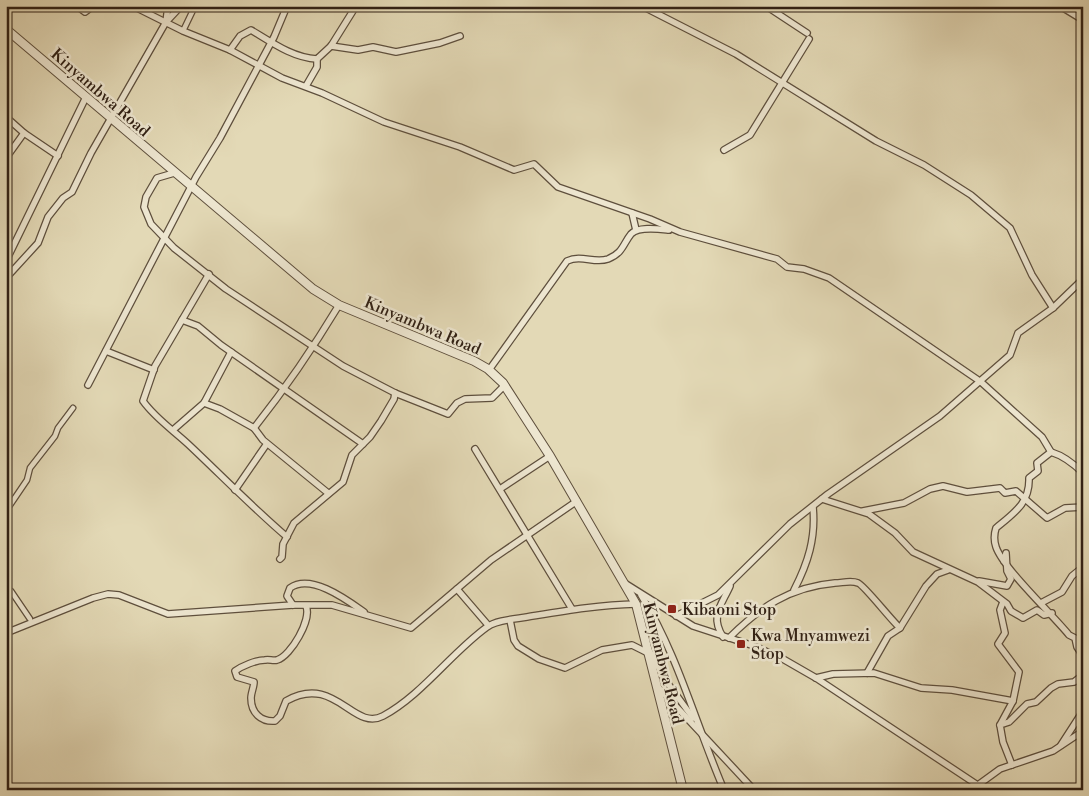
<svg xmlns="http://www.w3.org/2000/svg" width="1089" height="796" viewBox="0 0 1089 796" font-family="'Libre Bodoni',serif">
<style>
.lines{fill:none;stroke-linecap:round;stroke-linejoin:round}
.pedestrian-casing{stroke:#5e4f3d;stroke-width:7}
.minor-casing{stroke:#5e4f3d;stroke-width:8}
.tertiary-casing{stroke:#5e4f3d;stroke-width:10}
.pedestrian{stroke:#ede6d0;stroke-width:4.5}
.minor{stroke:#ede6d0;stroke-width:5.5}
.tertiary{stroke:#ede6d0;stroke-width:8}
.poi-dot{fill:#8f2418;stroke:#ede6d0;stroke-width:2}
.labels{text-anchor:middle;stroke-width:5;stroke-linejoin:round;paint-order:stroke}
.street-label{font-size:16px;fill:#312115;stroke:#ede6d0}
.poi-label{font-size:16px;fill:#312115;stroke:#ede6d0;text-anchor:start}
</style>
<rect width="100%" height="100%" fill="#e3d9b6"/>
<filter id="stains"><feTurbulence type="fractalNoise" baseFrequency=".004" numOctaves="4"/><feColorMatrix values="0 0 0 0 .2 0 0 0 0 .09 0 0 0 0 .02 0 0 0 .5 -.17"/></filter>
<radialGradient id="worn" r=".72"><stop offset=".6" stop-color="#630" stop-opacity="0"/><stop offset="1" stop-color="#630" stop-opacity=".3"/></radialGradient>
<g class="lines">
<g class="pedestrian-casing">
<g id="pedestrian">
<path d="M 183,31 L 195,6"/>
<path d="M 6,414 L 8,417"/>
<path d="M 6,511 L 27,480 L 30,468 L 55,436 L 58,428 L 73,408"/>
<path d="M 6,589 L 11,591 L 30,619"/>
</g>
</g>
<g class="minor-casing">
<g id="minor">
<path d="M 77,6 L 85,12 L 93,6"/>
<path d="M 116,6 L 118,6"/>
<path d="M 133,6 L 183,31 L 230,50 L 282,78 L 322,93 L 384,122 L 460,147 L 514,170 L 534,164 L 558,187 L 650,219 L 680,232 L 777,259 L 787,267 L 804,269 L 829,278 L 981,382 L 1042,437 L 1051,452 C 1064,456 1073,463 1083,473"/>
<path d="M 642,6 L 736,54 L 876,141 L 924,165 L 971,195 L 1010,228 L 1032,275 L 1053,308"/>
<path d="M 766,6 L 807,33"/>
<path d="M 1060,6 L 1083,20"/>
<path d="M 166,22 L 181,6"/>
<path d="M 331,46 L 358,50 L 373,47 L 396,52 L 440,43 L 460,36"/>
<path d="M 230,50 L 240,36 L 251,30 C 271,42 293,58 317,59 L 331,46 L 356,6"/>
<path d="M 306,86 L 317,67 L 317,59"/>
<path d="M 6,117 L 24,133"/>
<path d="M 724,150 L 750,135 L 809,39"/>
<path d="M 6,158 L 24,133 L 58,156"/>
<path d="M 174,173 L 157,178 L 146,197 L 144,207 L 151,224 L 174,248 L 226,289 L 343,366 L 395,393 L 448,414 L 457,403 L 465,399 L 492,398 L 505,385"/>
<path d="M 632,213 L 636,230"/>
<path d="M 6,261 L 86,97"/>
<path d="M 209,274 L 155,366 L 143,401 C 155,418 173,430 188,444 C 221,475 252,507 287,537"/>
<path d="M 6,278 L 38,243 L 48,217 L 63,198 L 72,192 L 91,153 L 166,22 L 168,6"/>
<path d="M 182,320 L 198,326 L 221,345 L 363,444"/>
<path d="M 106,351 L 154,370"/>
<path d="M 489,370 L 567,261 C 582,254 594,264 608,259 C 623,253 623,244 631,234 C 638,226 659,229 669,230"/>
<path d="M 88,385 L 196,177 L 220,138 L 274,37 L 287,6"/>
<path d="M 204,403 L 220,409 L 254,428 L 263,440 L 328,493"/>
<path d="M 254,428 C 285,389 313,348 339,305"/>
<path d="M 173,430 L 204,403 L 231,352"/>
<path d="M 475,449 L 572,609"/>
<path d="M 1051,452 L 1037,463 L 1038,471 L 1029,478 C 1030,503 1014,513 996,528 C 994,534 994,541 996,547 C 1003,568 1052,614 1069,635 L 1075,638 L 1077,647 L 1083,656"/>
<path d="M 500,489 L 550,456"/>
<path d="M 235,490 L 266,445"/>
<path d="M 822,499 L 869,514 L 895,533 L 913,552 L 978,582 L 1007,604 L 1011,611 L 1023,618 L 1037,610 L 1044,615 L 1052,613"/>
<path d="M 863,511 L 904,503 L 930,489 L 943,486 L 967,492 L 1000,488 L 1005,493 L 1016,491 L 1047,518 L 1065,508 L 1083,507"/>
<path d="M 280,559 L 282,557 L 283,544 L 294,523 L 343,482 L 352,455 L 370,437 L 381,421 L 394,399 L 395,393"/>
<path d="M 979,581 L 1007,586 L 1011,579 L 1007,571 L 1006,553 L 1004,561"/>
<path d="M 626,584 L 693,626 L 754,646 L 783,659 L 816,678 L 985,790"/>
<path d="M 457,589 L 488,625"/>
<path d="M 794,590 C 808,563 816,538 813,507"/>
<path d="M 641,595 C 678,655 696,725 724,790"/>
<path d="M 1041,603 L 1062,592 L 1072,576 L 1083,567"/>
<path d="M 293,605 L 287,596 L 290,588 C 311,573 347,600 364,612"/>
<path d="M 306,606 C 312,619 291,656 277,660 C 273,661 269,659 265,660 C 256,660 242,666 235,671 L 237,677 L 254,682 C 254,687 251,693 251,698 C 251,713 261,722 275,721 L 280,716 L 286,701 C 335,673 353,732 383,716 C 422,695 451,653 487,627 C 496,620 515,619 527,617 C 564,611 598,605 636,604"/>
<path d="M 676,616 L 718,595 L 790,524 L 828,494 L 940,416 L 1010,355 L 1018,333 L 1053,308 L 1081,281 L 1083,283"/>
<path d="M 510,620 L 514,640 L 518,646 L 539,659 L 565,668 L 602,650 L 632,645 L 648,653"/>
<path d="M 6,633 L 93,598 L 108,594 L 119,595 L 168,614 L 293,605 L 332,605 L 411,628 L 491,560 L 577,501"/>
<path d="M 723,637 C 710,616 721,606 730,586"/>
<path d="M 729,638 C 759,608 789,587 835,583 C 842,583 851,580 858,583 C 864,585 891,620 900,628"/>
<path d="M 649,651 L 669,685 L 693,718"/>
<path d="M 867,673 L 888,636 L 900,628 L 926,586 L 937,574 L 948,570"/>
<path d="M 816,678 L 833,674 L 874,673 L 921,688 L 952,690 L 1013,701"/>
<path d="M 658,687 L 754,790"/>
<path d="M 1000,725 L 1013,701 L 1019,672 L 998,644 L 1005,633 L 1000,610 L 1003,602"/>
<path d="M 1061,745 L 1083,711"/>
<path d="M 1012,765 L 1003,742 L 1000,725 L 1009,722 L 1027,704 L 1036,702 L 1051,688 L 1058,684 L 1074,682 L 1083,675"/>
<path d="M 978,785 L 1000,769 L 1053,751 L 1083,731"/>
</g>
</g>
<g class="tertiary-casing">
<path id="tertiary" d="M 6,29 L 313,289 L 339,305 L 474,361 L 488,369 L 503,383 L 550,456 L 636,604 L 683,790"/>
</g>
<use href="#pedestrian" class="pedestrian"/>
<use href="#minor" class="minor"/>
<use href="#tertiary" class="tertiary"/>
</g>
<g class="poi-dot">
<rect x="667" y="604" width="10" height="10" rx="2.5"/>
<rect x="736" y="639" width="10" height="10" rx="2.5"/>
</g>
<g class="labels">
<g class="street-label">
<text transform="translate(101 92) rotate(41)" y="6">Kinyambwa Road</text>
<text transform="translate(423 325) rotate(23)" y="6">Kinyambwa Road</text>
<text transform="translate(664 663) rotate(76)" y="6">Kinyambwa Road</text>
</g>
<g class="poi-label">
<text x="682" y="615">Kibaoni Stop</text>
<text x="751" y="641">Kwa Mnyamwezi<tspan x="751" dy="18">Stop</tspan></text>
</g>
</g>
<rect width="1089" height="796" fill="none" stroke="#e3d9b6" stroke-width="25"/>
<rect x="8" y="8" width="1074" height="781" fill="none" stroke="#312115" stroke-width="2.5"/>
<rect x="12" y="12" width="1064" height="771" fill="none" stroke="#312115"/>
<rect width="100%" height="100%" filter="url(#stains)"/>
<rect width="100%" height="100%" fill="url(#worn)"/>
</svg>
